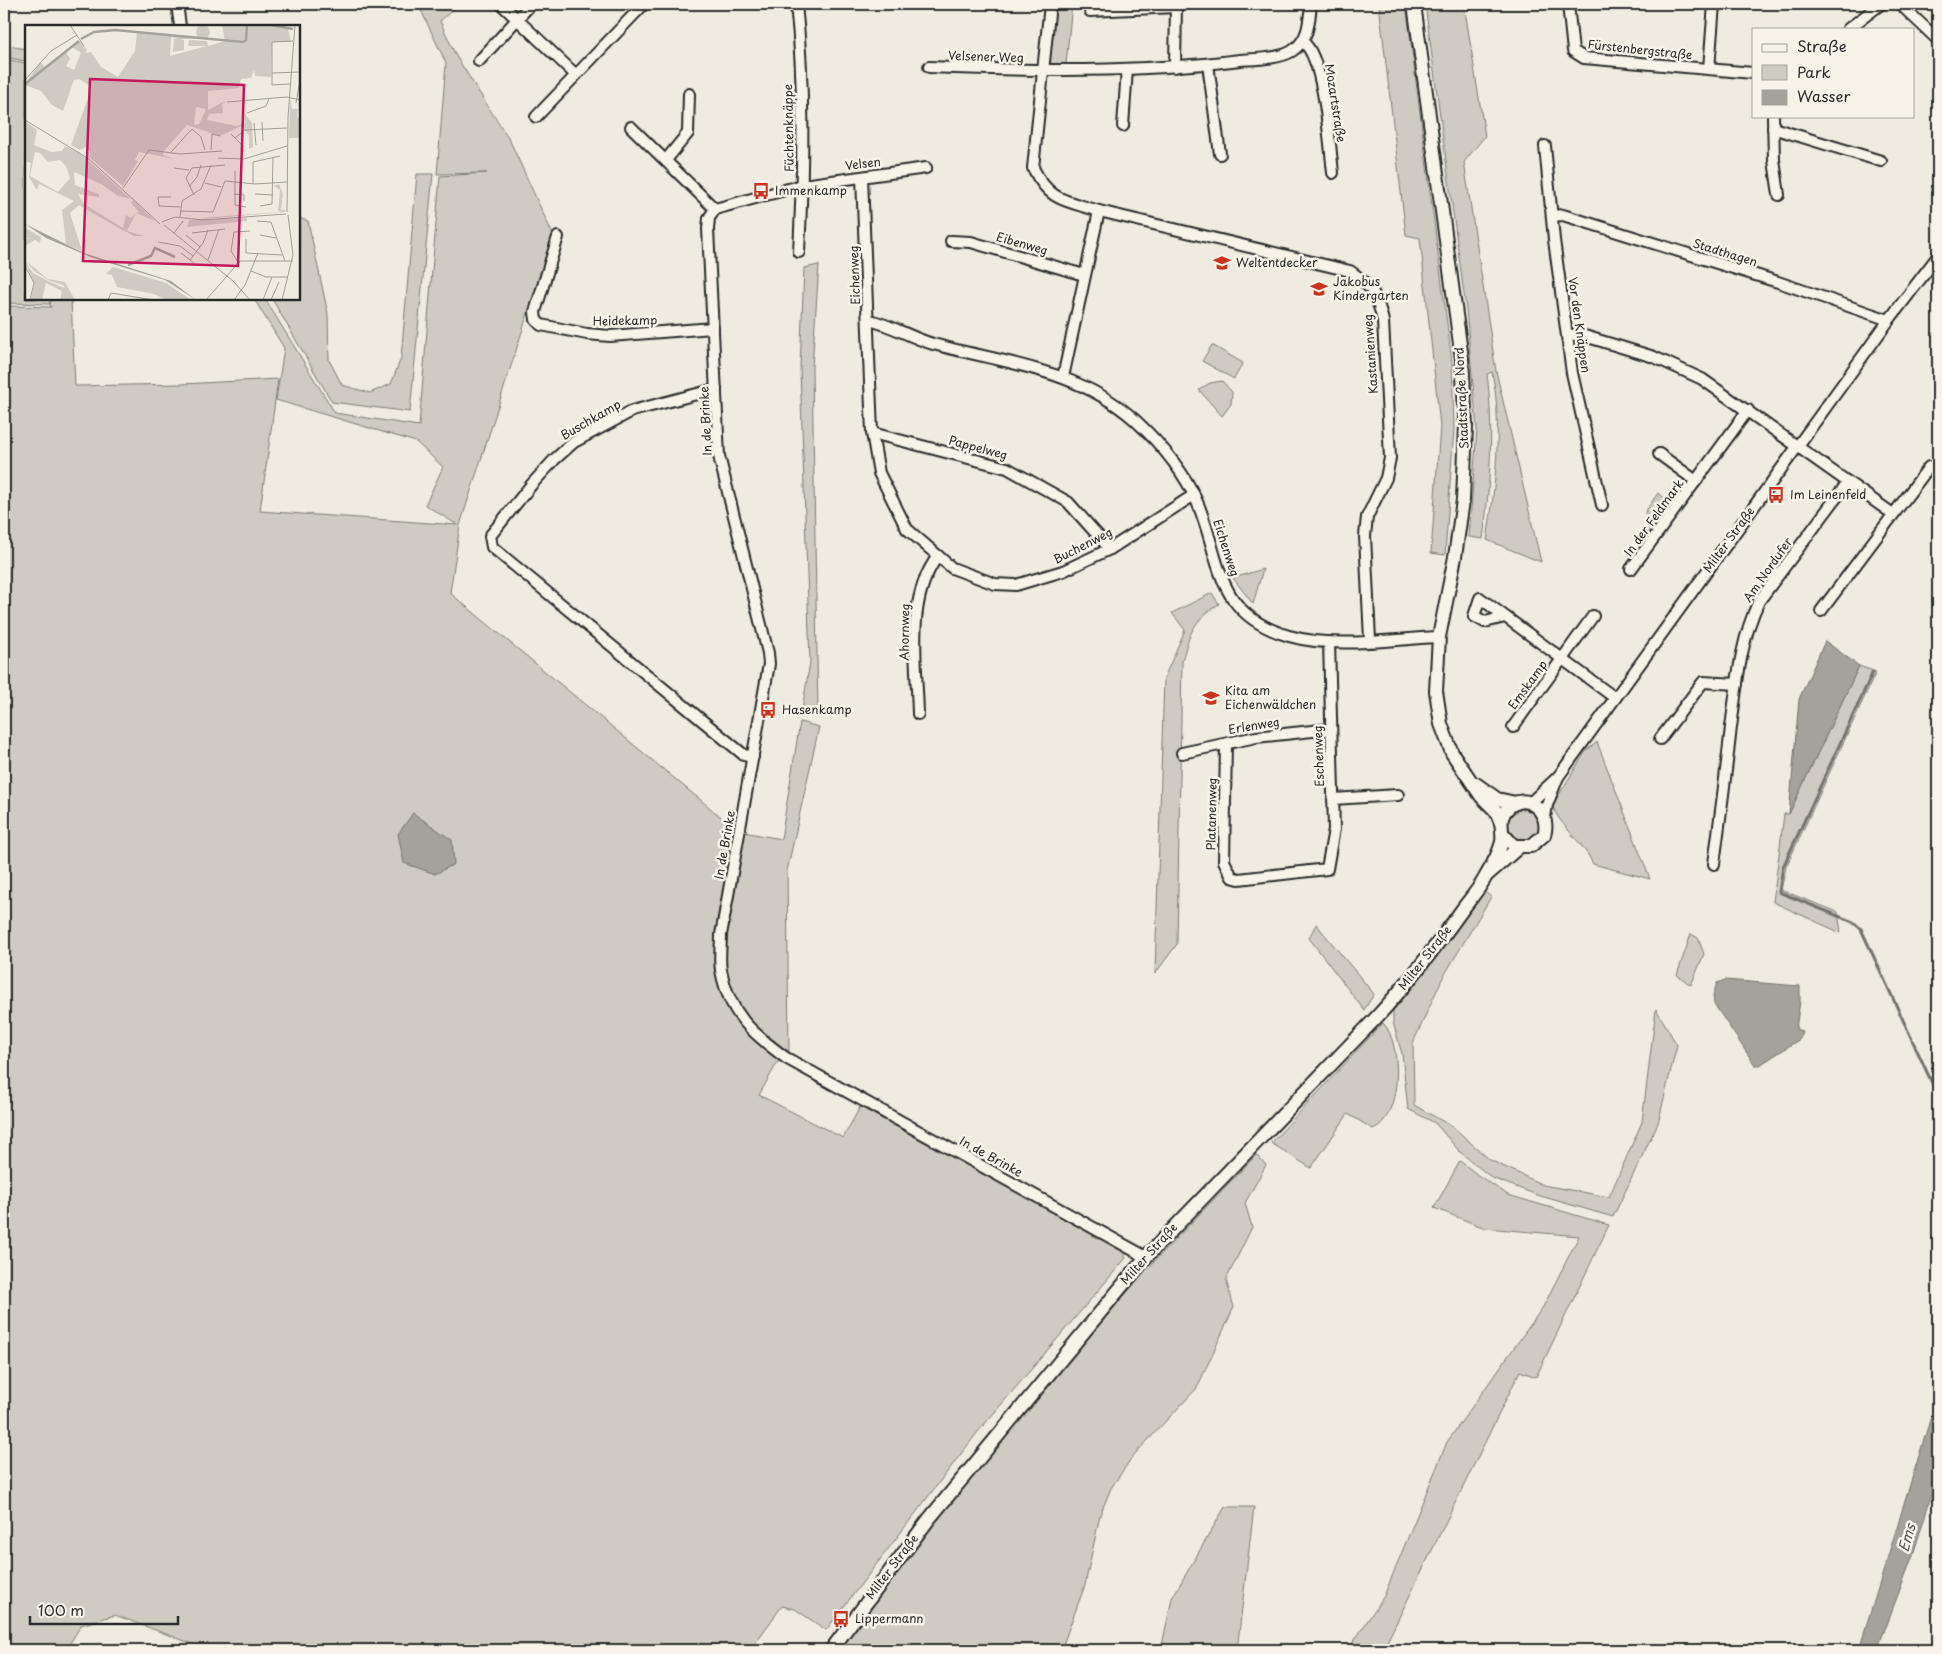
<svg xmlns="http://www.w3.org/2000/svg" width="1942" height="1654" viewBox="0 0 1942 1654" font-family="'Playpen Sans',sans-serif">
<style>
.green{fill:#cfcbc2;stroke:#7d7b76}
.water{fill:#a4a29a;stroke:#74726e}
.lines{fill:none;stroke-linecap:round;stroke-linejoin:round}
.stream{stroke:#74726e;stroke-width:3}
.minor-casing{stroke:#2b2b2b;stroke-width:14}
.major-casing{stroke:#2b2b2b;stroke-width:16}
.minor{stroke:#f7f3e8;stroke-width:10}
.major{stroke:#f7f3e8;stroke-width:12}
.labels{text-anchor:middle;stroke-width:5;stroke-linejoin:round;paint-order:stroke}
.street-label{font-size:12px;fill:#2b2b2b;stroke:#f7f3e8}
.poi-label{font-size:12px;fill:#2b2b2b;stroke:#f7f3e8;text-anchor:start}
.water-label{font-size:14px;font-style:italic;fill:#555552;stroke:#f7f3e8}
.inset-river{fill:none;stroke:#a4a29a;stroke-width:2.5}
.inset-road{fill:none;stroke:#a19e98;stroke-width:1}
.view{fill:#c2185b;fill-opacity:0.15;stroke:#c2185b;stroke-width:2.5}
.inset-edge{fill:none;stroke:#2b2b2b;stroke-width:2.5}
</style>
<rect width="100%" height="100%" fill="#efebe0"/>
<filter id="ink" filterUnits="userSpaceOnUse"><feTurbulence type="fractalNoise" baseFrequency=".02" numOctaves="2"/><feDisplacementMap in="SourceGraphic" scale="10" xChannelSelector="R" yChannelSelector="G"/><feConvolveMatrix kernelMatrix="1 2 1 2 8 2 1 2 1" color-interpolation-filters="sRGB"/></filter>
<g filter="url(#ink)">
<g class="green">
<path d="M 418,4 L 459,4 L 440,21 L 456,56 L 510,141 L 553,235 L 460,525 L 450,593 L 738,831 L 781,839 L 800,722 L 819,727 L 787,871 L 789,1052 L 780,1058 L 759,1095 L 843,1138 L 860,1107 L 1119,1248 L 1126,1258 L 977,1433 L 826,1630 L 795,1609 L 782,1606 L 750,1650 L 209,1650 L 115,1615 L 81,1625 L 66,1650 L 4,1650 L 4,306 L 51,307 L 50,304 L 4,303 L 4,59 L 26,63 L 26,299 L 50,299 L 50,304 L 51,299 L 71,299 L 75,386 L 182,384 L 278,379 L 260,511 L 458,525 L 425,505 L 443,467 L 416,442 L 276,400 L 284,348 L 254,299 L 265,299 L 335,413 L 419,426 L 440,176 L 487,173 L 437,174 L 446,63 Z"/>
<path d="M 1054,4 L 1072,4 L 1066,64 L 1053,65 L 1047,58 Z"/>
<path d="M 1379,4 L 1406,4 L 1452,362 L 1454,428 L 1445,555 L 1431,553 L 1440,426 L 1420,238 L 1406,235 Z"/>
<path d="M 1425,4 L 1464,4 L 1485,136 L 1464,162 L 1496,371 L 1541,562 L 1487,540 C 1495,488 1503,424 1492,372 L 1487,374 C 1494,429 1490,484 1483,539 L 1469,537 L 1477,429 L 1466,309 Z"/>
<path d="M 4,45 L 26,49 L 26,61 L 4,57 Z"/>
<path d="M 417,174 L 433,174 L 410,412 L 332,402 L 272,299 L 299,299 L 299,218 L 308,221 L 328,314 L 329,360 L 342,385 L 370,393 L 391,384 L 401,358 Z"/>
<path d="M 819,265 L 812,367 L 818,714 L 802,710 L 810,662 L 800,368 L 804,268 Z"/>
<path d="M 1212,345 L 1243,363 L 1234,379 L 1202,361 Z"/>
<path d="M 1222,381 L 1232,392 L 1231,404 L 1222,416 L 1199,390 L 1210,383 Z"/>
<path d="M 1658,493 L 1673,504 L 1650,535 L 1645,512 Z"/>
<path d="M 1263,569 L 1253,604 L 1233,578 Z"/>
<path d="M 1212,593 L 1219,604 C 1193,621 1190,632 1182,661 L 1177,944 L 1155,974 L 1164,678 L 1185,630 L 1172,613 Z"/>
<path d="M 1859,666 L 1876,672 L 1786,867 L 1781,890 L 1838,912 L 1841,933 L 1773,902 L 1784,814 L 1789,814 Z"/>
<path d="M 1597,742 L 1650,879 L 1593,864 C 1583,842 1562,828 1552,806 L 1586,751 Z"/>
<circle cx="1524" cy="825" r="16"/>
<path d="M 1484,891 L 1491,897 L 1442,979 L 1413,1043 L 1414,1105 L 1453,1127 L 1490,1160 L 1543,1185 L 1609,1197 L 1642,1122 L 1656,1009 L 1677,1045 L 1658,1123 L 1613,1217 L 1537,1195 L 1492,1178 L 1460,1152 L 1435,1123 L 1408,1109 L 1402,1054 L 1393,1022 L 1393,1010 L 1430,965 Z"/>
<path d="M 1316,924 L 1374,994 L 1364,1010 L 1309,938 Z"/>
<path d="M 1691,934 L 1698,938 L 1704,954 L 1691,985 L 1677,975 Z"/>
<path d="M 1383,1023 C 1403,1043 1402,1118 1373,1129 L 1348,1114 L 1311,1168 L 1271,1143 Z"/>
<path d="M 1256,1155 L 1266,1165 L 1245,1203 L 1252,1227 L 1226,1280 L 1234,1307 L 1197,1388 L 1133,1456 L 1111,1488 L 1100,1515 L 1085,1585 L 1061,1650 L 838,1650 L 954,1496 L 1081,1346 L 1149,1267 Z"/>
<path d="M 1460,1161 L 1479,1176 L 1508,1195 L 1609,1225 L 1536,1377 L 1520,1371 L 1383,1650 L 1348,1650 L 1384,1596 L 1447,1442 L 1543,1307 L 1579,1236 L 1485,1228 L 1434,1208 Z"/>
<path d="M 1225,1507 L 1254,1507 L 1237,1650 L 1161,1650 L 1172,1598 Z"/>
</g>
<g class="water">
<path d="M 1825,641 L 1859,666 L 1789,814 L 1799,699 Z"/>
<path d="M 413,813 L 452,840 L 454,864 L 435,874 L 404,863 L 398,834 Z"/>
<path d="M 1725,980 L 1800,986 L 1800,1001 L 1796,1029 L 1802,1031 L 1800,1039 L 1760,1065 L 1755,1065 L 1714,1004 L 1713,995 L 1717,983 Z"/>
<path d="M 1938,1394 L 1938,1473 L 1913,1555 L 1877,1650 L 1859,1650 Z"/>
</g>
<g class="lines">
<path class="stream" d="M 1873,672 L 1783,867 L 1779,892 L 1853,922 L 1861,929 L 1938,1096"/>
<g class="minor-casing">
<g id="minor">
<path d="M 177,4 L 180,26"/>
<path d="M 501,4 L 576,75"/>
<path d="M 796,4 C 805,86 803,170 799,252"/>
<path d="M 1050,4 L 1033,168 C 1050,202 1065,200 1099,211 L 1350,271 C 1372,286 1377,295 1383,321 L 1390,458 L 1386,478 L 1367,517 L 1365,536 L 1370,640"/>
<path d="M 1568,4 L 1573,51 L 1584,58 L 1753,73"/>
<path d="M 1900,4 L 1938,40"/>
<path d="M 1090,11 L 1176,7"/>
<path d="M 1848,29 L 1881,4"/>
<path d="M 1303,42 C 1324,57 1330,146 1333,173"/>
<path d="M 479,61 L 531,4"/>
<path d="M 1208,64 L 1220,154"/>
<path d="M 929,67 C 1033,71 1137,73 1240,60 C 1255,59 1280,59 1292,51 C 1309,40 1309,22 1311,4"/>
<path d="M 1175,67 L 1176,4"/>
<path d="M 1709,69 L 1714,4"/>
<path d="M 1773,116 L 1774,160 L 1779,195"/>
<path d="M 536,117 L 644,4"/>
<path d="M 1123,126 L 1127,69"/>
<path d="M 631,127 L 715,209"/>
<path d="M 1773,128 L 1881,161"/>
<path d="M 1545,146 L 1554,240 L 1572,373 L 1602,505"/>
<path d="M 666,160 L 688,133 L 689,94"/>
<path d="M 862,177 L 872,433 L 879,473 L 907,529 L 952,568 L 995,584 L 1016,585 L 1063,571 L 1110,549 L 1194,495"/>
<path d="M 715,209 L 709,218 L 708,229 L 719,456 L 768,653 L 769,664 L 721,935 C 721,946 719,959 721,970 C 729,1014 752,1033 786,1058 L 1146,1257"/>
<path d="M 715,209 L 803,185 L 926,168"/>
<path d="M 1552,216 L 1563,215 L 1778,282 L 1889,320"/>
<path d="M 558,237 L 535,312 L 536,320 L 541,325 L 587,334 L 610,336 L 713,328"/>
<path d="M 951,241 L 971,242 L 1084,275"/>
<path d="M 869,320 C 892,325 911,338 933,344 C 1003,363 1078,369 1135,420 C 1160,443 1185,473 1198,504 C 1222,562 1214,614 1289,636 C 1334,649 1393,639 1439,637"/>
<path d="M 1567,336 L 1578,334 L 1654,357 L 1702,379 L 1893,514"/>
<path d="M 1063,377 L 1099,211"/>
<path d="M 716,389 L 632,411 L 574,442 L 555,459 L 532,484 L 490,536 L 492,547 L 744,755 L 753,757"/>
<path d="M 872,433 L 1007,468 L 1068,502 L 1110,549"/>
<path d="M 1659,454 L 1696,481"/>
<path d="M 1631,569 L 1748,410"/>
<path d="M 1821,611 L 1929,467"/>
<path d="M 1505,617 L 1485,622 L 1474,616 L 1480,598 L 1615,698"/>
<path d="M 918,714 C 917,662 905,599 938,556"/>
<path d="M 1513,727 L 1593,616"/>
<path d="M 1660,739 L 1703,682 L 1737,684"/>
<path d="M 1226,744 L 1224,861 L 1232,877 L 1239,879 L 1327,869 L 1334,829 L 1329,642"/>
<path d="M 1182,753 L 1256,737 L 1331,729"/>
<path d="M 1333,799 L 1398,795"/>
<path d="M 1530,803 L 1558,777"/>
<path d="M 1545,817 L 1547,805 L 1558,777 L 1889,320 L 1938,256"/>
<path d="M 1714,864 C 1720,819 1726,773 1731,727 C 1737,684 1740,641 1759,601 L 1848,482"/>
</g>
</g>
<g class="major-casing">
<g id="major">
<path d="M 1414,4 L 1462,359 L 1466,426 L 1463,500 L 1455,557 L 1439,637 L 1436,691 L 1441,724 L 1452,753 L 1481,796 L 1496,811 L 1501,823"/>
<path d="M 1476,784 L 1497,799 L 1516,803"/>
<path d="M 1487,875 L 1519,847"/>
<path d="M 831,1650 L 929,1519 L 1146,1257 L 1374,1020 C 1406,986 1435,948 1462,910 C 1470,899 1480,888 1486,876 C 1492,866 1499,853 1502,842 C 1504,830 1497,819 1507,809 C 1525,789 1552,812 1544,835 L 1531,846 L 1514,846 L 1503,834"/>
</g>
</g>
<use href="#minor" class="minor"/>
<use href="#major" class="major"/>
</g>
</g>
<defs>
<g id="bus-bare" transform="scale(1.35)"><path d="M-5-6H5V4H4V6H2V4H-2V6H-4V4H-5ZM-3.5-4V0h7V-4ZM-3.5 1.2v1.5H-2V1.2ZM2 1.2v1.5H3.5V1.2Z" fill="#c8321e" stroke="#f7f3e8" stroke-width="2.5" paint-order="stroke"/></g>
<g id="school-bare" transform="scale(1.35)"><path d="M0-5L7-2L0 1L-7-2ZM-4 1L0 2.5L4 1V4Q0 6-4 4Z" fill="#c8321e" stroke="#f7f3e8" stroke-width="2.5" paint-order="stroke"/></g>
</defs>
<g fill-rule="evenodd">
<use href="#bus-bare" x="761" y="191"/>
<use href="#school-bare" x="1222" y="263"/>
<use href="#school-bare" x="1319" y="289"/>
<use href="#bus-bare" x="1776" y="495"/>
<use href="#school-bare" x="1211" y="698"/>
<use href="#bus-bare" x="768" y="710"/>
<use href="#bus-bare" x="841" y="1619"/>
</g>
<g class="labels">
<g class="street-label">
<text transform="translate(1640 50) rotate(6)" y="4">Fürstenbergstraße</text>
<text transform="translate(986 57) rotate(2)" y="4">Velsener Weg</text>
<text transform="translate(1335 103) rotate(81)" y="4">Mozartstraße</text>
<text transform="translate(789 128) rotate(-91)" y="4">Füchtenknäppe</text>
<text transform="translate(863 164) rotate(-7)" y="4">Velsen</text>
<text transform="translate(1022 244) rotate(16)" y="4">Eibenweg</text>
<text transform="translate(1725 253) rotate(17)" y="4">Stadthagen</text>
<text transform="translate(855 275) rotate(-92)" y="4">Eichenweg</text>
<text transform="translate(625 321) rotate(-1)" y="4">Heidekamp</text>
<text transform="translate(1579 325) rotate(82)" y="4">Vor den Knäppen</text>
<text transform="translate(1371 354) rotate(-94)" y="4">Kastanienweg</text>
<text transform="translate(1462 398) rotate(-93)" y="4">Stadtstraße Nord</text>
<text transform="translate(591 420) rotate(-30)" y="4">Buschkamp</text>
<text transform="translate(706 421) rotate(-93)" y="4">In de Brinke</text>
<text transform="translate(978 448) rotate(15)" y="4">Pappelweg</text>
<text transform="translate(1654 518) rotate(-54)" y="4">In der Feldmark</text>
<text transform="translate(1729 540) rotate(-54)" y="4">Milter Straße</text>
<text transform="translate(1083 546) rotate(-27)" y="4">Buchenweg</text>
<text transform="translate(1226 548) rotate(72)" y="4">Eichenweg</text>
<text transform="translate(1768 570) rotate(-55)" y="4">Am Nordufer</text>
<text transform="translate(905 632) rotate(-89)" y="4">Ahornweg</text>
<text transform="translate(1528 685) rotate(-54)" y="4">Emskamp</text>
<text transform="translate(1254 726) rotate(-9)" y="4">Erlenweg</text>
<text transform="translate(1319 756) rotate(-92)" y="4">Eschenweg</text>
<text transform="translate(1212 814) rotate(-89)" y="4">Platanenweg</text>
<text transform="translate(725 845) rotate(-80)" y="4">In de Brinke</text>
<text transform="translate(1425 958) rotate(-52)" y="4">Milter Straße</text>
<text transform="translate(991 1157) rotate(29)" y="4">In de Brinke</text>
<text transform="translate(1149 1254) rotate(-48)" y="4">Milter Straße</text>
<text transform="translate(892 1567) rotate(-53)" y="4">Milter Straße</text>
</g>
<g class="poi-label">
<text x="775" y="195">Immenkamp</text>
<text x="1236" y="267">Weltentdecker</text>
<text x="1333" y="286">Jakobus<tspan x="1333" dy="14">Kindergarten</tspan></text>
<text x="1790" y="499">Im Leinenfeld</text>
<text x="1225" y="695">Kita am<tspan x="1225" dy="14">Eichenwäldchen</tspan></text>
<text x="782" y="714">Hasenkamp</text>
<text x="855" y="1623">Lippermann</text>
</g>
<g class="water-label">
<text transform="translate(1907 1538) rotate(-74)" y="5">Ems</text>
</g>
</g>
<g transform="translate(25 25)">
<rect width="275" height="275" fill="#efebe0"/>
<path d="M 197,0 L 259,0 L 263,4 L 266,17 L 247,17 L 246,52 L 230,51 L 229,45 L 226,53 L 216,54 L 214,63 L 183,66 L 183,85 L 204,74 L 197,79 L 198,88 L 184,89 L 182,95 L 212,101 L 220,98 L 219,89 L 223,87 L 220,89 L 227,98 L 228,122 L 224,124 L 224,111 L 216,101 L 195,111 L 162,100 L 139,126 L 138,130 L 149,134 L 114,127 L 110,135 L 113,136 L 98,161 L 64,132 L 66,128 L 61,122 L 55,125 L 46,120 L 67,62 L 54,54 L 49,55 L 38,86 L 27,80 L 16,66 L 0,60 L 15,37 L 21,43 L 9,53 L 41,27 L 45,34 L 41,41 L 49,45 L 56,28 L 47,22 L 55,16 L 62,25 L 60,28 L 66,27 L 76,42 L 93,52 L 110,26 L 112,7 L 173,14 L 155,14 L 159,15 L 159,25 L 148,27 L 149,14 L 153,14 L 146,12 L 145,31 L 182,21 L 163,21 L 164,15 L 182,16 L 183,21 L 200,16 ZM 171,82 L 181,84 L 174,99 L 169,100 ZM171 7a7 7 0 1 1 14 0a7 7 0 1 1-14 0ZM 265,73 L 267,84 L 273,84 L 272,92 L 275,93 L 275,112 L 272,113 L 264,113 ZM 0,96 L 12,105 L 9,120 L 26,127 L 37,126 L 40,121 L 54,127 L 106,174 L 93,171 L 76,159 L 49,147 L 50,160 L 74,169 L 74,172 L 53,169 L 59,179 L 98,203 L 101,190 L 106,193 L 111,188 L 114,187 L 106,178 L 108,175 L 130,196 L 111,188 L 102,206 L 119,211 L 109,211 L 100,206 L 101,202 L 99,206 L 54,180 L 45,188 L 57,226 L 41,219 L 37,185 L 49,176 L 14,159 L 12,165 L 4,152 L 6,138 L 0,136 ZM 10,127 L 15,128 L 23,137 L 35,135 L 41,141 L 45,153 L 33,167 L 5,151 ZM 254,159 L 258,169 L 256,185 L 261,185 L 260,187 L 181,194 L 175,193 L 256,187 L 253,186 L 255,165 L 249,161 ZM 222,193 L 222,196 L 162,202 L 164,195 ZM 0,203 L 16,212 L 15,218 L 10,215 L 0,221 L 0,214 L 5,213 L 0,213 ZM 1,236 L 23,254 L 40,257 L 50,275 L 35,275 L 37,266 L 21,258 L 17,275 L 6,275 L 9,259 L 0,237 L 8,248 L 27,258 L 40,263 L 38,260 L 25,256 L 9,246 ZM 88,242 L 141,258 L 166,275 L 142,275 L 129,269 L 92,262 L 87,250 L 81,249 Z" fill="#cfcbc2" fill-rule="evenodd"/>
<path d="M 0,199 L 59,228 L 146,256 L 171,275 L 140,255 L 68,233 L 21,213 Z" fill="#a4a29a"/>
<path class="inset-river" d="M 246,0 L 268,4M 56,14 L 69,7 L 90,5 L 218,17 L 221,15 L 222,0M 0,59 L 54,16M 103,240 L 126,231 L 130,223 L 150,232"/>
<path class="inset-road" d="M 45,0 L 59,21M 247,48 L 275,47M 0,55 L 26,26 L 52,10M 266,59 L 247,60 L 247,17 L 268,16M 202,77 L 262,72 L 275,75M 271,78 L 275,55M 222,88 L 241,81 L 244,74M 0,95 L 64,134 L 135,199M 237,97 L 238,116M 229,98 L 231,120M 206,109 L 219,122M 210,113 L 220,105 L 262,103M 186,125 L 187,109 L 195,111M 146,127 L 167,104 L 176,112 L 180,125M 193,133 L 219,134 L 262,121M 149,143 L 164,145M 210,146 L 210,180 L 221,182M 180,158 L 196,162M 228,159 L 228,137 L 255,131M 164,162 L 172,152 L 176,140M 98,163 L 124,125 L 155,129 L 197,126M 209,169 L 219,170 L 219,176M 230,169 L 248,170M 169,170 L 161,153 L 167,143 L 200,140M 146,172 L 133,172 L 134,181 L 155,182M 235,181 L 247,179 L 248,133M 155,186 L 188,187 L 200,156 L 230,159 L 262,157M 262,187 L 263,92 L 270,0M 155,192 L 157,176 L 176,164 L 186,140M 232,196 L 246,197 L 260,236M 137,197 L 150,192 L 178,195 L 261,189M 139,200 L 208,256 L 225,275M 149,208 L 158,196 L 157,198M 167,208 L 200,204M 161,210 L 175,222M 235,210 L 251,213M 221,214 L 221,228 L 257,230M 133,217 L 155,221 L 168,231M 156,228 L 169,238M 165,235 L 178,218 L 183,205M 183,235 L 194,204M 213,237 L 206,226 L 209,207 L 225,206M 0,241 L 9,258 L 5,275M 226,246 L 241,252 L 263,252M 83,275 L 86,268 L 129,275M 181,275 L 215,236 L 268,236M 209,275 L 220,260 L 233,228M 238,275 L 247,252M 246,275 L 254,257M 257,275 L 268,230 L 263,190"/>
<path class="view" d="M 65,54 L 219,60 L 213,241 L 58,236 Z"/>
<rect width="275" height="275" class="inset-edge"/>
</g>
<rect width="1942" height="1654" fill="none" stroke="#f7f3e8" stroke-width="20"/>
<rect x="10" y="10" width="1922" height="1634" fill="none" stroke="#2b2b2b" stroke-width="2" filter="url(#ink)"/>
<rect x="1752" y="28" width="162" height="90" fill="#f7f3e8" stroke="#a5a39c"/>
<rect x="1762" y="44" width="25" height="8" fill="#f7f3e8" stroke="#a5a39c"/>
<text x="1797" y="52" font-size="15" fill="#2b2b2b">Straße</text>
<rect x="1762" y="65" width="25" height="15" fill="#cfcbc2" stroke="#a5a39c"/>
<text x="1797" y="78" font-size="15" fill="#2b2b2b">Park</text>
<rect x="1762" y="90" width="25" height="15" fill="#a4a29a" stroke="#a5a39c"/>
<text x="1797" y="102" font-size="15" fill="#2b2b2b">Wasser</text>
<path d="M30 1616v8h148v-8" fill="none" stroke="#2b2b2b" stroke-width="2.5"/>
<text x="38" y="1616" font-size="15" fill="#2b2b2b" stroke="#f7f3e8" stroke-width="4" paint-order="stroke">100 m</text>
</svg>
